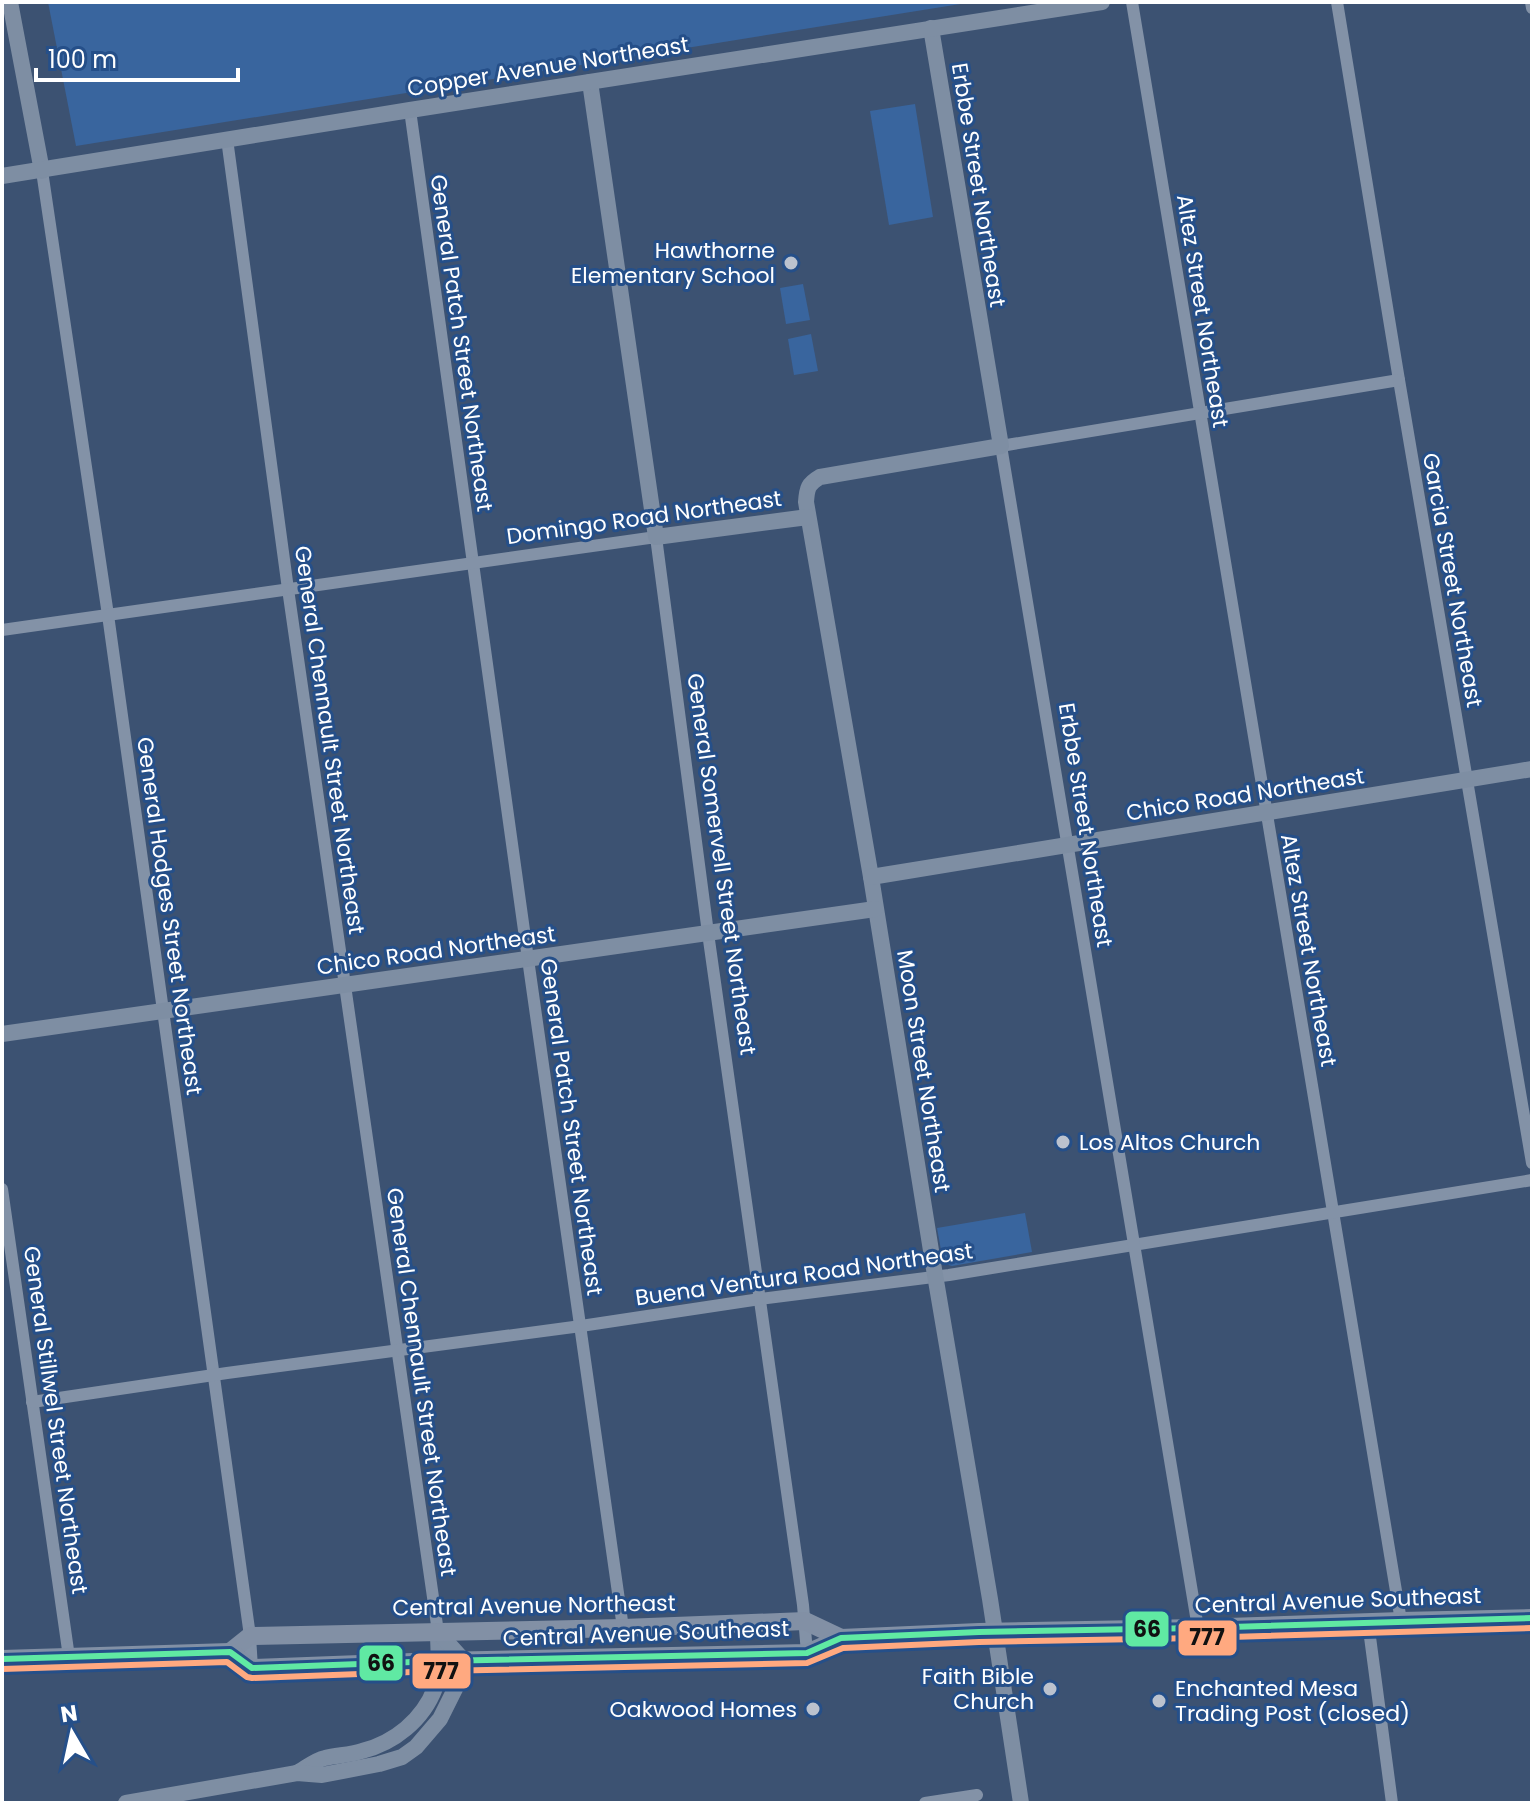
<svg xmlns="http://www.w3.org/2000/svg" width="1534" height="1805" viewBox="0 0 1534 1805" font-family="Poppins,sans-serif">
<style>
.green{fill:#39659e}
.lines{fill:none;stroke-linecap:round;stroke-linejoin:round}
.street{stroke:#8392a7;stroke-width:12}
.secondary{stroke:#7e8ea3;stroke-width:16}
.primary{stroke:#8290a5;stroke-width:18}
.bus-1-casing{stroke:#254f89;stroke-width:12}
.bus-2-casing{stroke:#254f89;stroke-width:12}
.bus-1{stroke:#60e9a3;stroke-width:6}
.bus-2{stroke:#ffa980;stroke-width:6}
.poi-dot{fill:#bbc2ce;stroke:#254f89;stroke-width:3}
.labels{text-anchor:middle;stroke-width:6;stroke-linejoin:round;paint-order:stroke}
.street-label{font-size:22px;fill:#fff;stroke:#254f89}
.poi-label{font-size:22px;fill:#fff;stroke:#254f89;text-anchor:end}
.line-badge{stroke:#254f89;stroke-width:3}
.pale-badge-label{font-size:22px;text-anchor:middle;font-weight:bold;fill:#111}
</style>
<rect width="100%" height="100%" fill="#3c5272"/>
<g class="green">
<path d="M 48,2 L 973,2 L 76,146 Z"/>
<path d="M 915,104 L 933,217 L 889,225 L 870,111 Z"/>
<path d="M 803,284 L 810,320 L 786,324 L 780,288 Z"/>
<path d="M 811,334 L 818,371 L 794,375 L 788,339 Z"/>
<path d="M 1025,1213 L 1032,1252 L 952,1266 L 945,1264 L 943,1261 L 937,1228 Z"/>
</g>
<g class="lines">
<g class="street">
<path d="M 1132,2 L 1401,1621"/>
<path d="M 1337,2 L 1399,380 L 1532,1163"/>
<path d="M 1531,2 L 1532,8"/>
<path d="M 410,110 L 528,959 L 623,1628"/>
<path d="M 227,139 L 288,589 L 438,1632"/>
<path d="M 42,171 L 108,615 L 250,1636 L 252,1668"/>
<path d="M 2,630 L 656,537 L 708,933 L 803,1605 L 807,1653"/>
<path d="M 2,1189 L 69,1657"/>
<path d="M 32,1402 L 227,1373 L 581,1326 L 760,1299 L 949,1275 L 1532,1180"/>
<path d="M 1368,1622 L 1392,1803"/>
<path d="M 1198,1628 L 1001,446 L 1399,380"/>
<path d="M 925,1803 L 977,1795"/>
</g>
<g class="secondary">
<path d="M 10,2 L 42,171"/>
<path d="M 931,28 L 1001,446 L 820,477 C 808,484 807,488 806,502 L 871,877 L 933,1263 L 990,1599 L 1021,1803"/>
<path d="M 590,82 L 656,537 L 808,517"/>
<path d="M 2,176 L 410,110 L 1102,2"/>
<path d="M 871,877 L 1532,769"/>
<path d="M 2,1034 L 875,909"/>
<path d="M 297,1773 C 306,1768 315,1760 325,1758 C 337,1755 350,1755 362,1751 C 394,1743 423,1720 435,1688 C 441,1671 438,1650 438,1632"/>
<path d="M 126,1803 L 297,1773 L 322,1775 L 379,1764 L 402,1757 L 416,1747 L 440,1719 L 455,1689 L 465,1662 L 438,1632"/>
</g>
<g class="primary">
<path d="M 230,1652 L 250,1636 L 623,1628 L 805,1621 L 841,1638"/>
<path d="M 2,1659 L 230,1652 L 252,1668 L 439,1661 L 807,1653 L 841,1638 L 979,1632 L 1198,1628 L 1401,1621 L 1532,1618"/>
</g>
<g class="bus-1-casing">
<path id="bus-1" d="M 2,1659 L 230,1652 L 252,1668 L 439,1661 L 807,1653 L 841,1638 L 979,1632 L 1198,1628 L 1532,1618"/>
</g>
<g class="bus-2-casing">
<path id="bus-2" d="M 2,1669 L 227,1662 L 247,1677 L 252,1678 L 439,1671 L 807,1663 L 843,1648 L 979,1642 L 1198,1638 L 1532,1628"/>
</g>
<use href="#bus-1" class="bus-1"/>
<use href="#bus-2" class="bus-2"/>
</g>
<g class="poi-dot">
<circle cx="791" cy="263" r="8"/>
<circle cx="1063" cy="1142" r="8"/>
<circle cx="1050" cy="1689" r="8"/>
<circle cx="1159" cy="1701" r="8"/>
<circle cx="813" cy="1709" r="8"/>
</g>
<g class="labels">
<g class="street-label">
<text transform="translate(548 66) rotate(-9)" y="8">Copper Avenue Northeast</text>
<text transform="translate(979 185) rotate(81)" y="8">Erbbe Street Northeast</text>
<text transform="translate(1203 311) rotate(81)" y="8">Altez Street Northeast</text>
<text transform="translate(462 343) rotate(82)" y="8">General Patch Street Northeast</text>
<text transform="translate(644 517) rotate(-8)" y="8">Domingo Road Northeast</text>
<text transform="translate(1453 580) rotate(80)" y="8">Garcia Street Northeast</text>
<text transform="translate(330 740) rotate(82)" y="8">General Chennault Street Northeast</text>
<text transform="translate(1245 794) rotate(-9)" y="8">Chico Road Northeast</text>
<text transform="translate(1086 825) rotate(81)" y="8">Erbbe Street Northeast</text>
<text transform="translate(722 864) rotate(82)" y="8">General Somervell Street Northeast</text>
<text transform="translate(170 916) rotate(82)" y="8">General Hodges Street Northeast</text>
<text transform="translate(436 950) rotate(-8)" y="8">Chico Road Northeast</text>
<text transform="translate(1309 950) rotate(80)" y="8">Altez Street Northeast</text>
<text transform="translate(924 1071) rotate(81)" y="8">Moon Street Northeast</text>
<text transform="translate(572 1127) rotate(82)" y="8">General Patch Street Northeast</text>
<text transform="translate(804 1274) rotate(-8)" y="8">Buena Ventura Road Northeast</text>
<text transform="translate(422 1382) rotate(82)" y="8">General Chennault Street Northeast</text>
<text transform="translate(56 1420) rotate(82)" y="8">General Stillwel Street Northeast</text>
<text transform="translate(1338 1600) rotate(-2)" y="8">Central Avenue Southeast</text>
<text transform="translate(534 1605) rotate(-1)" y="8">Central Avenue Northeast</text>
<text transform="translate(646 1633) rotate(-2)" y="8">Central Avenue Southeast</text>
</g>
<g class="poi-label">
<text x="775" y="258">Hawthorne<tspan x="775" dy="25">Elementary School</tspan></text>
<text x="1079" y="1150" text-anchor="start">Los Altos Church</text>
<text x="1034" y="1684">Faith Bible<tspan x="1034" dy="25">Church</tspan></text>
<text x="1175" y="1696" text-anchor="start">Enchanted Mesa<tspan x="1175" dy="25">Trading Post (closed)</tspan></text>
<text x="797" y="1717">Oakwood Homes</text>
</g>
</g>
<g class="line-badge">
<rect x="1124" y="1610" width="46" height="38" rx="8" fill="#60e9a3"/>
<rect x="1177" y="1619" width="61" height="38" rx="8" fill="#ffa980"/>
<rect x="358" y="1644" width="46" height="38" rx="8" fill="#60e9a3"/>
<rect x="411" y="1652" width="61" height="38" rx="8" fill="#ffa980"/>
</g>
<g class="pale-badge-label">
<text x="1147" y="1637">66</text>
<text x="1207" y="1645">777</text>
<text x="381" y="1671">66</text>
<text x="441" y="1679">777</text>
</g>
<rect width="1534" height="1805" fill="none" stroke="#ffffff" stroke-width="8"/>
<g transform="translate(72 1733) rotate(351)" stroke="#254f89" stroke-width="6" paint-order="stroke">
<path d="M0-6L14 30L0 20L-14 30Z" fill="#ffffff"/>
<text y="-12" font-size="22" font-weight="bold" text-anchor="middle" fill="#ffffff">N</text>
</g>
<path d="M36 68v12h202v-12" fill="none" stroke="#ffffff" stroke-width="4"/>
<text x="48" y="68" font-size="24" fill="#ffffff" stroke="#254f89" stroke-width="6" paint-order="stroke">100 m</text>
</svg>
